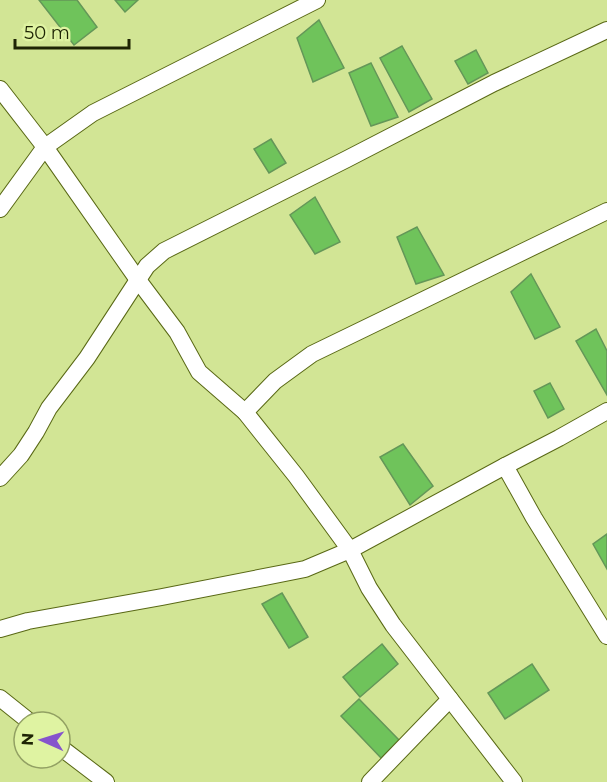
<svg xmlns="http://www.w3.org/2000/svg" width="607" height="782" viewBox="0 0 607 782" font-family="Montserrat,sans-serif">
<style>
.building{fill:#6fc35b;stroke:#649758;stroke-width:1.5}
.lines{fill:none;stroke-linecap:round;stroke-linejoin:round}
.street-casing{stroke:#596815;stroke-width:18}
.street{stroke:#fff;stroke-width:16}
</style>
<rect width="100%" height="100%" fill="#d2e595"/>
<g class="building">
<path d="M 39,0 L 77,0 L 97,27 L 74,45 Z"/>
<path d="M 115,0 L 138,0 L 125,12 Z"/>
<path d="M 319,20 L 344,68 L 313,82 L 297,38 Z"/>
<path d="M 402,46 L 432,99 L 409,112 L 380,58 Z"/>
<path d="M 476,50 L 488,73 L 468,84 L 455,61 Z"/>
<path d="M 371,63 L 398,117 L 371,126 L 349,73 Z"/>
<path d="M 271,139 L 286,163 L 269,173 L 254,149 Z"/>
<path d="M 315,197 L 340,242 L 315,254 L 290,215 Z"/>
<path d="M 417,227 L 444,275 L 416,284 L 397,237 Z"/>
<path d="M 531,274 L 560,327 L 535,339 L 511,292 Z"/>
<path d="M 596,329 L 607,351 L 607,395 L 576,341 Z"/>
<path d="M 550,383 L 564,409 L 548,418 L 534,391 Z"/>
<path d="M 403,444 L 433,486 L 410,505 L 380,457 Z"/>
<path d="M 607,534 L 607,569 L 593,544 Z"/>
<path d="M 282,593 L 308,637 L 289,648 L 262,604 Z"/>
<path d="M 382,644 L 398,664 L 360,697 L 343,677 Z"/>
<path d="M 532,664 L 549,690 L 505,719 L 488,693 Z"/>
<path d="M 359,699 L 399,740 L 381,758 L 341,716 Z"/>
</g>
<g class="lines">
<g class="street-casing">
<g id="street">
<path d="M 0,89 L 45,147 L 138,280 L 177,332 L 199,372 L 245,412 L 296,476 L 350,550 L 369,588 L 393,625 L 514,782"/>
<path d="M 0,209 L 45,147 L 93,113 L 317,0"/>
<path d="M 245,412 L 275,381 L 312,354 L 607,211"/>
<path d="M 505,466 L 534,518 L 607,636"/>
<path d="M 0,478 L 21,455 L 36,432 L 49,408 L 87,358 L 147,266 L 164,251 L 347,159 L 494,83 L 607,30"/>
<path d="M 0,629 L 28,621 L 162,597 L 305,569 L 350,550 L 505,466 L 559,438 L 607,411"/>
<path d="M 0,698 L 30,722"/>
<path d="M 60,747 L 106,782"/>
<path d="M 370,782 L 450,699"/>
</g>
</g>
<use href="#street" class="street"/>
</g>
<g transform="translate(42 740) rotate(273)"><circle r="28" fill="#dff3a2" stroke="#92a063" stroke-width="1.5"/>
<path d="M0-4.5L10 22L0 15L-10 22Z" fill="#8654cc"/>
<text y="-9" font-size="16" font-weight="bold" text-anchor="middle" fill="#1e2404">N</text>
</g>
<path d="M15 39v9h114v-9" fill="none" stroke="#1e2404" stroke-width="3"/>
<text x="24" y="39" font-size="18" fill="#1e2404" stroke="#dff3a2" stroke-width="4.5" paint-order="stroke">50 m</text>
</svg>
